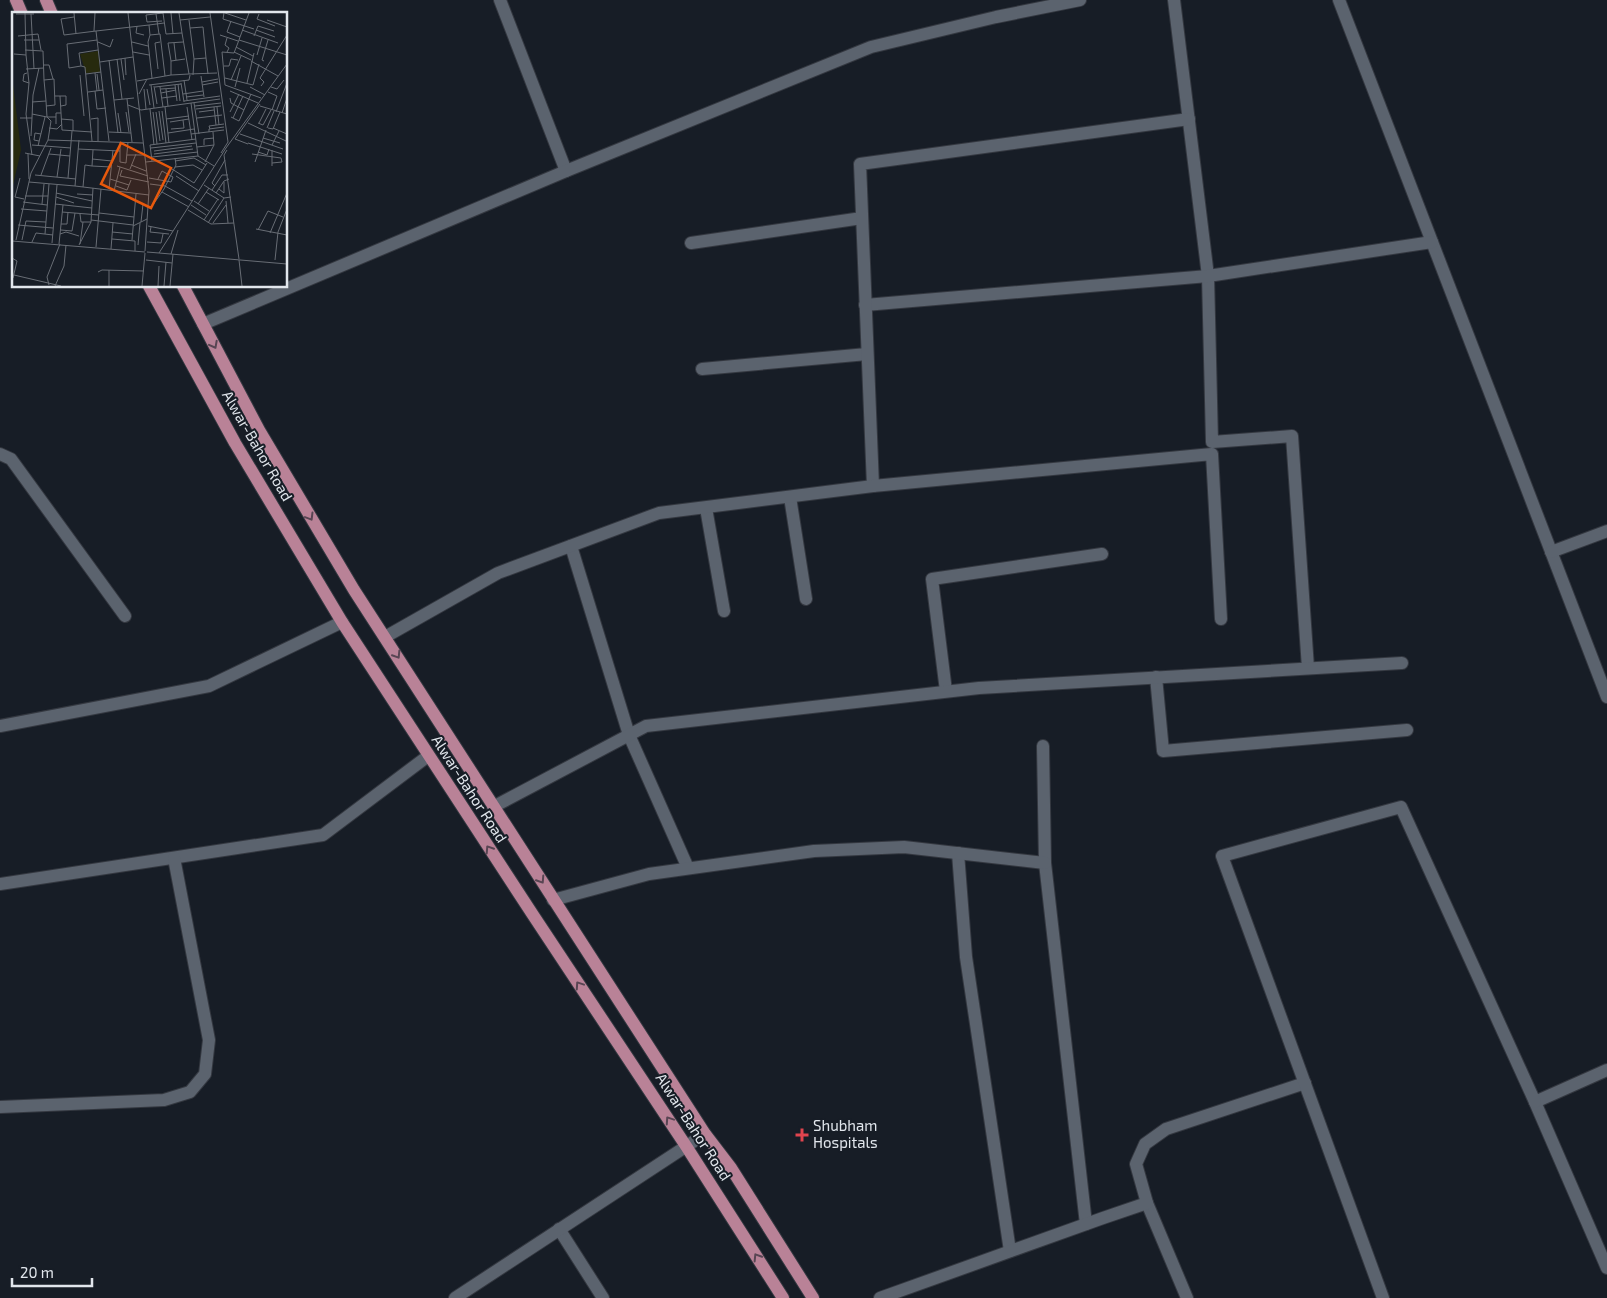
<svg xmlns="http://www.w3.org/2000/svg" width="1607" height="1298" viewBox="0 0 1607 1298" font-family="'Exo 2',sans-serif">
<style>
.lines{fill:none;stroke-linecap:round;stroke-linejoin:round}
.street-casing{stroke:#343840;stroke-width:14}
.primary-casing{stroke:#343840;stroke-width:14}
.street{stroke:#5b636e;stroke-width:12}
.primary{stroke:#b98297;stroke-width:12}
.oneway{stroke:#584553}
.health-dot{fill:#e0444e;stroke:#171d26;stroke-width:2}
.labels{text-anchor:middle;stroke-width:4;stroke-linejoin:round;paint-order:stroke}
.street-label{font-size:15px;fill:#e1e6ec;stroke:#171d26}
.poi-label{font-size:15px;fill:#e1e6ec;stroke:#171d26;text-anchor:start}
.inset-road{fill:none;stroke:#686d75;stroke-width:1}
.view{fill:#e8590c;fill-opacity:0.15;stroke:#e8590c;stroke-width:2.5}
.inset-edge{fill:none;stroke:#e1e6ec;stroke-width:2.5}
</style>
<rect width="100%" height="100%" fill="#171d26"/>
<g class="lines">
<g class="street-casing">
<g id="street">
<path d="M 500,0 L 566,171"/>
<path d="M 1174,0 L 1208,276 L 1212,442 L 1292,436 L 1308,668"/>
<path d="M 1339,0 L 1607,697"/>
<path d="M 691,243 L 862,218"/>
<path d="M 865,305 L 1208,276 L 1432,242"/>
<path d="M 203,324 L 566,171 L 871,47 L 996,17 L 1080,0"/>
<path d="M 702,369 L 867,354"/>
<path d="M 0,454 L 11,459 L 125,616"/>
<path d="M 873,486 L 860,164 L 1189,119"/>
<path d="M 790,497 L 806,599"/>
<path d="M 706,508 L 724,611"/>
<path d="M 571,546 L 629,735 L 688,868"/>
<path d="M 1551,552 L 1607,531"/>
<path d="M 385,637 L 498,573 L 659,513 L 873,486 L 1212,454 L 1221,619"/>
<path d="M 1156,677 L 1163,751 L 1407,730"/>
<path d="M 946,691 L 932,579 L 1102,554"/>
<path d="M 0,726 L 209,686 L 342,622"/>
<path d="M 1043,746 L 1045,863 L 1086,1224"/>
<path d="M 493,807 L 646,726 L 979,688 L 1402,663"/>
<path d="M 958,853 L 966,957 L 1010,1251"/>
<path d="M 0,884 L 323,835 L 428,756"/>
<path d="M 553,900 L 649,874 L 814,851 L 904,847 L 1045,863"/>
<path d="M 1607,1070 L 1535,1102 L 1607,1268"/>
<path d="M 0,1107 L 164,1100 L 190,1092 L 205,1074 L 209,1040 L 174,858"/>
<path d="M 1147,1203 L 1187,1298"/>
<path d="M 559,1229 L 603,1298"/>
<path d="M 455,1298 L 705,1134"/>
<path d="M 880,1298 L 1103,1218 L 1147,1203 L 1136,1164 L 1145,1144 L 1166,1129 L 1305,1083"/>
<path d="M 1383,1298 L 1222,856 L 1401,807 L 1535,1102"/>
</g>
</g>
<g class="primary-casing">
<g id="primary">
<path d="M 16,0 L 22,14"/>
<path d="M 46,0 L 52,14"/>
<path d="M 149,286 L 235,443 L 342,622 L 533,915 L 686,1146 L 783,1298"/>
<path d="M 183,286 L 259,430 L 354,590 L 705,1134 L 731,1168 L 813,1298"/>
</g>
</g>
<use href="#street" class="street"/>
<use href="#primary" class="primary"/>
</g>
<defs><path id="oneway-chevron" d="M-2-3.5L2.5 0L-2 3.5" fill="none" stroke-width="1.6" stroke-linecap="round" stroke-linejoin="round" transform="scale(1.25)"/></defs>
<g class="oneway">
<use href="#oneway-chevron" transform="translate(214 345) rotate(62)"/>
<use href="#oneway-chevron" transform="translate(310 517) rotate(59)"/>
<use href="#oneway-chevron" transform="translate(397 655) rotate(58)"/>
<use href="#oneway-chevron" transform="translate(489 849) rotate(-123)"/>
<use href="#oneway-chevron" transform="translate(541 880) rotate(57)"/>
<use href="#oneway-chevron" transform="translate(579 985) rotate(-124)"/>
<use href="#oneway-chevron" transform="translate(669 1120) rotate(-124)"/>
<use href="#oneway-chevron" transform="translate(757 1257) rotate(-122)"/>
</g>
<path class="health-dot" d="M799.5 1127.5h5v5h5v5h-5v5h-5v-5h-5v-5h5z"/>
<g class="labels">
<g class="street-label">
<text transform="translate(257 446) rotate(60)" y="5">Alwar-Bahor Road</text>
<text transform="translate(469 789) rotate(57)" y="5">Alwar-Bahor Road</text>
<text transform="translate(693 1127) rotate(57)" y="5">Alwar-Bahor Road</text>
</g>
<g class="poi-label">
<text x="813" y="1131">Shubham<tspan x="813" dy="17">Hospitals</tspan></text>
</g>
</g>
<g transform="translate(12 12)">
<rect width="275" height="275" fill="#171d26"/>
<path d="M 86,39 L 88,60 L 74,61 L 68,42 ZM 0,64 L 9,138 L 0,178 Z" fill="#272a0e"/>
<path class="inset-road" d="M 13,1 L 14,43M 62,1 L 64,22M 116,1 L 137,179 L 133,239M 151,1 L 154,22 L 170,21 L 177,62 L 205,61M 159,1 L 161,22M 167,1 L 170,21M 198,1 L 216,130 L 209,141M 212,1 L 211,7 L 242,17M 213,1 L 234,8M 4,2 L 22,2M 19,2 L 22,57M 144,2 L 147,22M 247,2 L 245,7 L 263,14M 62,5 L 49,7 L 52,23 L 84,19M 168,8 L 198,5M 177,8 L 178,16 L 182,47 L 194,46 L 191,15 L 178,16M 255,8 L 275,15M 150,9 L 135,10 L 134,3 L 151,1M 219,9 L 215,20 L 228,25 L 227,28 L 275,43M 137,13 L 152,11M 125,14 L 124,21 L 132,23M 230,18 L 266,31M 244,18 L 263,25M 82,19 L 83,1M 138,23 L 136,30 L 140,66M 208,23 L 226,29M 6,24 L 26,22 L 29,38M 242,24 L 246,14 L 262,19M 228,25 L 237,1M 12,28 L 27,28M 227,28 L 222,41 L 210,40 L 213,73 L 249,86M 86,30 L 98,35 L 101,27M 120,30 L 136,34M 162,31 L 164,48M 224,35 L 241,44M 13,38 L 31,39 L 32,68 L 42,67 L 43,93 L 34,94M 121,40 L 137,43M 215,40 L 217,36 L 213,33 L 215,26M 222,40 L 239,48M 2,42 L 14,43 L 17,71 L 14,102 L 20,143M 245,43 L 250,26M 113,46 L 114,63M 194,46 L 196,62M 105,47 L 110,87M 109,47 L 112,68M 97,48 L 106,121M 159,49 L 156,31 L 171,30M 239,49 L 266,64M 252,49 L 250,48 L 256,28M 88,50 L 121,45M 32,53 L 37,53 L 41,67M 69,54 L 57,56 L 55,32 L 85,28M 212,54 L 217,54 L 219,47 L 226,48M 14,57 L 32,56M 146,57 L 143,31 L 148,30M 15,61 L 12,62 L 11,69 L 17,71M 83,61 L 85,79M 74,62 L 89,60M 85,62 L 87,78M 68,63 L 72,104M 159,63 L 177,62M 181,63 L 182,47M 189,64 L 192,85M 213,66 L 241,73 L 247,52M 32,68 L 34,89M 172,68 L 175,88M 219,68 L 229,44M 125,69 L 159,63 L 159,49 L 173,47M 190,70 L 206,67M 169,71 L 172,90M 235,71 L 242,41M 166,72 L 168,89M 137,73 L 177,68 L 178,63M 139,73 L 142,96M 163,73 L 165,89M 190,73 L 206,70M 142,74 L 145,92M 249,74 L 252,70 L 248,66 L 275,23M 143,75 L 169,72M 148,75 L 151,95M 223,75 L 228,56M 238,75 L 253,83M 259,75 L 265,77 L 272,68M 132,77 L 134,97M 135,77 L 138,93M 149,77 L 164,76M 154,77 L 156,94M 83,79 L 85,97 L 94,96M 218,79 L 246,91M 76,80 L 91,78M 256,80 L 265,84 L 260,98M 149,81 L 164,78M 127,82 L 135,67M 171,82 L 191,79M 43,84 L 54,84 L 54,93 L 49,94M 48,84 L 50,118 L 80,120M 174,85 L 191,83M 150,86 L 165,84M 218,86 L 219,91 L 232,98M 115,87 L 120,130M 102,88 L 122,86M 172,89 L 208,84M 179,91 L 186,144M 182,91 L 187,122M 116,93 L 129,98 L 208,87M 183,94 L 209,91M 248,94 L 275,102M 153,95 L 157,131M 175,95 L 180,128M 202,95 L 204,113M 205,95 L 207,113M 138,97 L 142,133M 184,97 L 209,94M 147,99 L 151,128M 150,99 L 154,131M 114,100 L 117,120M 141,100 L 145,132M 144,100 L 148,129M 187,100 L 202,98M 218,100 L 227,82M 264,100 L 275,71M 106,101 L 109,121M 270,101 L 275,86M 20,102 L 35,105 L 34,89 L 20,90M 219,105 L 227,109 L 239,82M 8,106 L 20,106 L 21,83 L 27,56M 185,106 L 210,103M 221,106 L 231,84M 49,107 L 61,108 L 61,119M 79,107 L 86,106 L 86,129M 154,107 L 177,104M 158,110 L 177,107M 236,111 L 274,129M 246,111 L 251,113 L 259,98M 247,111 L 254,97M 44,112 L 44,101 L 49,101M 37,116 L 45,117 L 50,112M 255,116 L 262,99M 256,116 L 261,117 L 268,100M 261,116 L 275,122M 159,117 L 172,116 L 171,108M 198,117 L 197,114 L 212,112M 97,120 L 119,121M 197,120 L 197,117 L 212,115M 156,121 L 182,117M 179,122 L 212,118M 228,122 L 271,137M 19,124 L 20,106M 251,126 L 268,131M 36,128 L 39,109 L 35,105 L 44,105M 27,129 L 22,128 L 23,121 L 29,122M 80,129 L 73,55 L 69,54 L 67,41 L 86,38M 97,129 L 84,19 L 137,13 L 138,23 L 148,22 L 153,64M 236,131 L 270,142M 236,132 L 223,127 L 248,92M 20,133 L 59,136M 192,133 L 192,127 L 202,126M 260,133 L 267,119M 26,134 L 33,105M 185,135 L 202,133M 139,136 L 184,131M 66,137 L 108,139 L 108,130M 215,138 L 212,143 L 227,247M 108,139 L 108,150 L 114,151 L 116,130M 142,139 L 180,134M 246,140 L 255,143 L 257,137M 13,141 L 28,144M 16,142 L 17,167M 37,142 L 58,144M 142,142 L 181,137M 240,142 L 269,146 L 270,150 L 260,151M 115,143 L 133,143M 140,145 L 186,140M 80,147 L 100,149M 140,149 L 138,133 L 184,127M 163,149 L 182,146 L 194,153M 134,150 L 186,144 L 202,154M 193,150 L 202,133 L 201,120M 243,150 L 254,118M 119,153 L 134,159M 80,154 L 99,155M 105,154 L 136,164M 260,154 L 260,138M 163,155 L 181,153 L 190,158M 118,157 L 124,142M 160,157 L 182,171 L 195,151M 110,158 L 108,164 L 137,170M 23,163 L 64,167M 29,163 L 39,136M 164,164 L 187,179M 45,165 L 49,137M 8,166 L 3,185 L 12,187M 56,166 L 60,119M 137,166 L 154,169M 98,167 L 117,173M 146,167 L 150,159 L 161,165 L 159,170 L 154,169M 17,170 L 63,174 L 67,128M 138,172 L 153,174M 192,173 L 212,186M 63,174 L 137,183M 104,174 L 115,178 L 119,168M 153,174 L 180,189M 203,174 L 200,171 L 213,148M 71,175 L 73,153 L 80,154 L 81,138M 97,177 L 101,138M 207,177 L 212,181 L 212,170M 200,178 L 210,163 L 216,163M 102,179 L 108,155M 150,180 L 177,195M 194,180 L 207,188M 44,181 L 80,189M 204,181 L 212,169 L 217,167M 65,182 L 81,183M 13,184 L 36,184M 44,185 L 62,191M 182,189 L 197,199M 214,189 L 216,211M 11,190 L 35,193M 30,192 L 32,172M 43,192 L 80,196M 186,192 L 197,176M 179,193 L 194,203M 9,197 L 35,199M 138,197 L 152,177 L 164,153 L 163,146M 176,198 L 199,212 L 222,211M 50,200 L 87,203M 87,201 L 122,205M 68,202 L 69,210 L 79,210 L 81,176M 79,208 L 121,213M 192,208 L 206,187M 129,210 L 131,192M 196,211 L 212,186 L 219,185M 201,211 L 214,193M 49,212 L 55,212 L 56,200M 6,213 L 41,216M 121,214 L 135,207M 136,214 L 161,219M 139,215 L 138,220 L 157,222M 244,217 L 275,223M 49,218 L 60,219 L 63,201M 246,218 L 256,199 L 271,205M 100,220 L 121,222M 258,221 L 275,181M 33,222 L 37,172M 48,222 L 54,220 L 67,224M 100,227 L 123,229 L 123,239M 4,228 L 19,161 L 36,128 L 131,131M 10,228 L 14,209 L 34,210M 120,228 L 124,182M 0,229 L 133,240M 20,230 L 24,221 L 41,223M 135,230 L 149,231 L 151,222M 40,231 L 45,173M 47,232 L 51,193M 68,232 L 71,210M 67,233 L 79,210M 126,233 L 128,211M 84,235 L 89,177M 99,237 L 101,211M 135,240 L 147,241 L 214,136 L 275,52M 147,241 L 275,252M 159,242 L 166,218M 0,246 L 5,249 L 1,266M 134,248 L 160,251M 227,248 L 230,274M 263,248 L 266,220 L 275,197M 97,258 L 97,274M 86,260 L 90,258 L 132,259M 2,263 L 49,274M 37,273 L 35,265 L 48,232M 43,274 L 52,254 L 54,233M 130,274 L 133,241M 146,274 L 147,254M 152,274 L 154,250M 158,274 L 161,242"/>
<path class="view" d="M 109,131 L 159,156 L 139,196 L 89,172 Z"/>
<rect width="275" height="275" class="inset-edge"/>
</g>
<path d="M12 1278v8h80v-8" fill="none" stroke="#e1e6ec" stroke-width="2.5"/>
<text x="20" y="1278" font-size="15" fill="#e1e6ec" stroke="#171d26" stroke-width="4" paint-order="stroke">20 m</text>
</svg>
